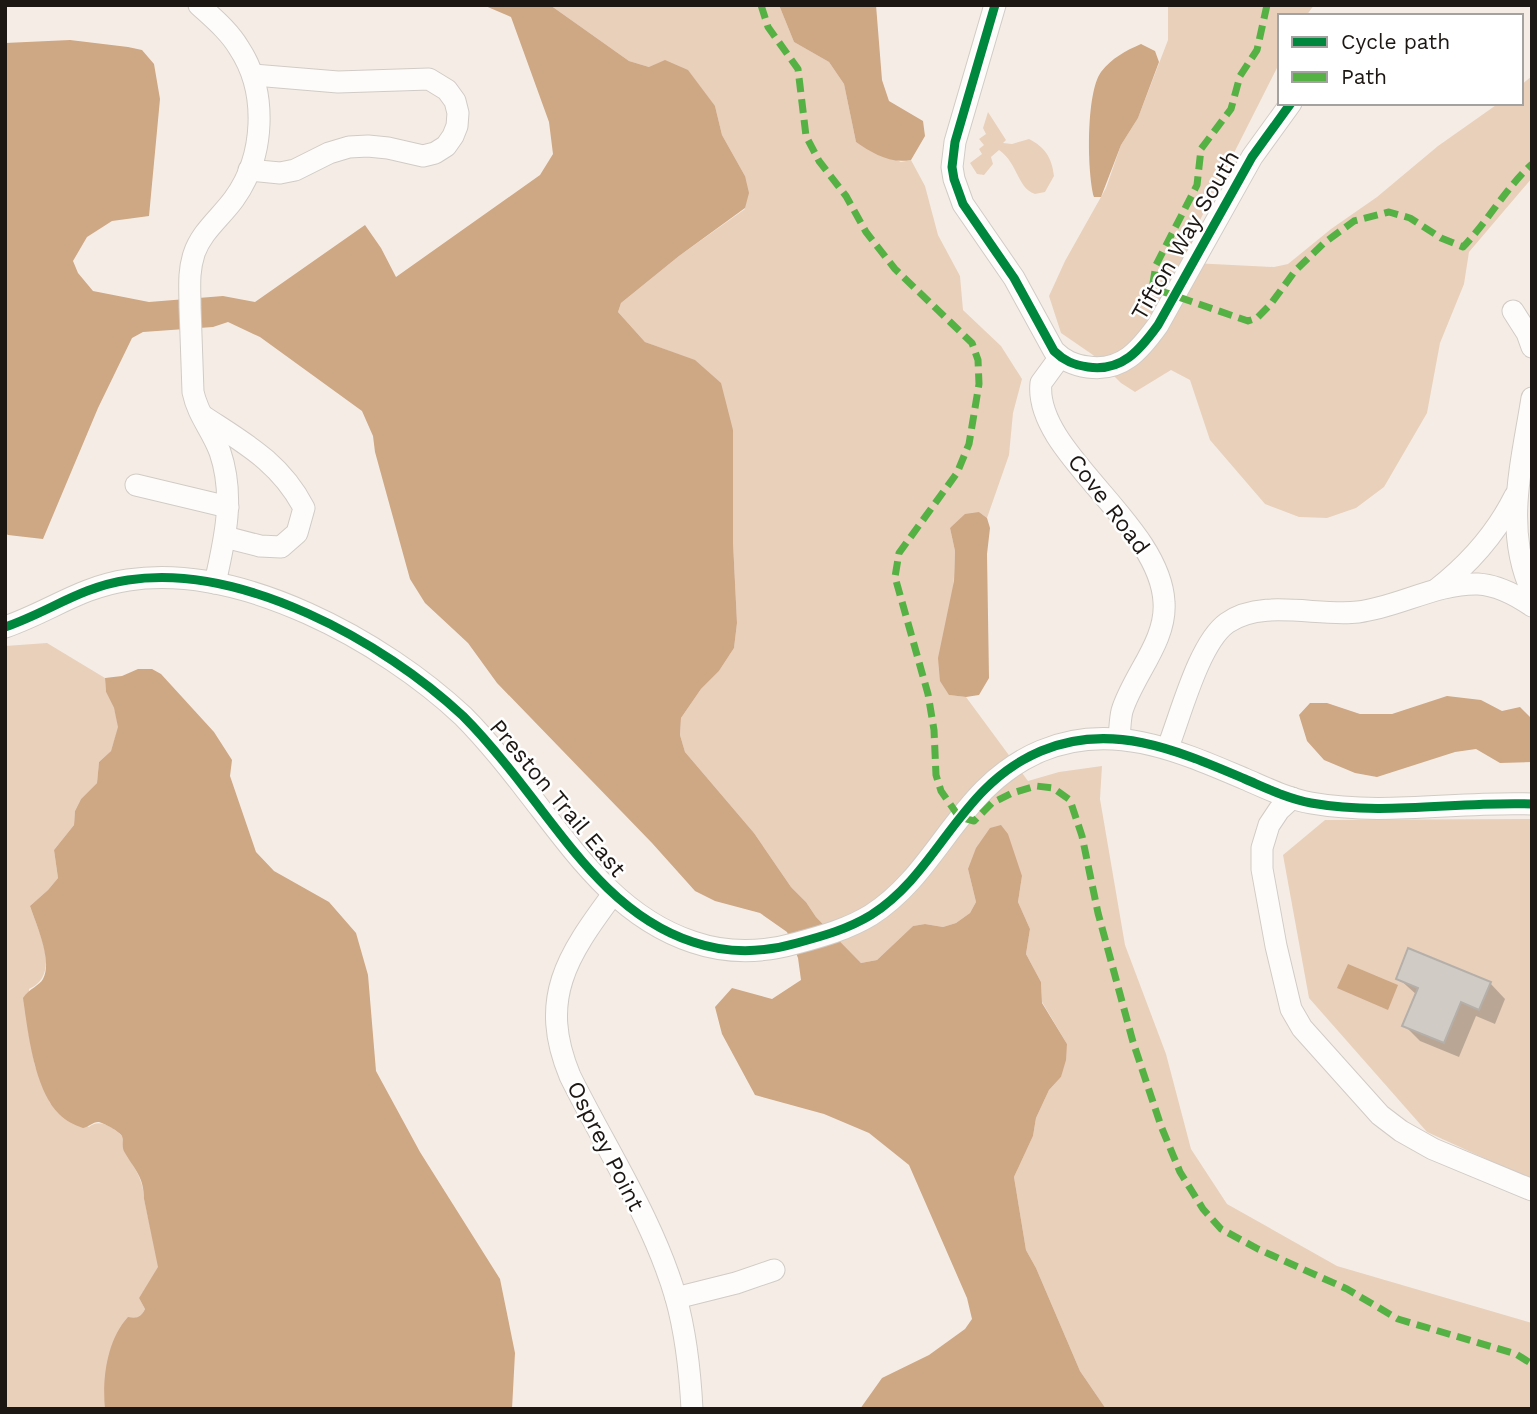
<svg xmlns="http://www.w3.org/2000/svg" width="1537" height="1414" viewBox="0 0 1537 1414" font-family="'Work Sans',sans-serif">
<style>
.green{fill:#e9d0bb}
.water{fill:#cea784}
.shadow{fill:#0003}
.building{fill:#d1cbc5;stroke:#b5afaa;stroke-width:2}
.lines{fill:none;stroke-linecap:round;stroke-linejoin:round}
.minor-casing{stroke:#d0cbc5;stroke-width:23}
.minor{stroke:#fefcfb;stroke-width:21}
.quiet{stroke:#55b144;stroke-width:7;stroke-dasharray:14 7;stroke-linecap:butt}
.cycleway-casing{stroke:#fff;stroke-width:13}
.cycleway{stroke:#00873e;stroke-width:9}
.labels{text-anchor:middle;stroke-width:5;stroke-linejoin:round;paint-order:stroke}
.street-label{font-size:23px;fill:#1c1713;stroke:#fff}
</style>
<rect width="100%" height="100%" fill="#f5ede5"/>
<g class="green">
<path d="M 550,5 L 779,5 L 794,42 L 829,62 L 844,84 L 856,142 L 901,162 L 911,160 L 925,186 L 938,235 L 960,276 L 963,310 L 1001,346 L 1022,379 L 1013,413 L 1009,455 L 987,518 L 979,512 L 950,528 L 955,551 L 949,695 L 966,697 L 1028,781 L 1059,772 L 1102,766 L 1100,799 L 1125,945 L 1166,1054 L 1191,1149 L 1227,1204 L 1337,1266 L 1532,1323 L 1532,1409 L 1106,1409 L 1080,1371 L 1036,1268 L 1026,1250 L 1014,1177 L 1033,1136 L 1036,1118 L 1049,1090 L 1061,1077 L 1067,1044 L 1042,1002 L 1041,982 L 1026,954 L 1030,929 L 1018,902 L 1022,876 L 968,869 L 976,902 L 970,913 L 956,923 L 943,927 L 925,924 L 913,926 L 877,960 L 861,963 L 816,917 L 806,902 L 791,887 L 754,833 L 685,752 L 680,735 L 681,718 L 701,689 L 719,671 L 734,648 L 737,623 L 733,542 L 733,430 L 669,351 L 645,342 L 618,312 L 621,303 L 679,256 L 745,209 L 745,176 L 722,135 L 715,106 L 649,67 L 629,61 Z"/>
<path d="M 1168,5 L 1314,5 L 1306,16 L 1280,16 L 1280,62 L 1192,236 L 1193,263 L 1274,267 L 1288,264 L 1331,229 L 1377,197 L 1438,146 L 1499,103 L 1521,103 L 1521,85 L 1532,76 L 1532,178 L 1469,252 L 1464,284 L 1440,343 L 1427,413 L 1384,487 L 1356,508 L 1327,518 L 1299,517 L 1265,504 L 1210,440 L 1190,380 L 1171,370 L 1135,392 L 1121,383 L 1093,355 L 1061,333 L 1049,296 L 1065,261 L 1106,188 L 1121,145 L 1138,118 L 1168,40 Z"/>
<path d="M 988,112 L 1006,140 L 1003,143 L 1012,144 L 1029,139 C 1045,147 1052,158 1054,176 L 1045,192 L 1035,194 C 1017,188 1018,163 999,150 L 991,157 L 993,164 L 984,175 L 977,174 L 970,163 L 982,154 L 979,149 L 984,145 L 979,139 L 986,134 L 983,128 Z"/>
<path d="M 47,643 L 105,678 L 106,692 L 114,708 L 119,726 L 111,751 L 99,762 L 97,783 L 81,799 L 75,811 L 74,825 L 54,850 L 58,878 L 48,890 L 30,906 C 38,931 62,974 29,989 L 28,1030 L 35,1066 L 50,1103 L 89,1127 C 99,1118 113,1127 122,1136 C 124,1160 144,1172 144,1199 L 159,1267 L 139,1298 L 145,1309 L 141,1316 L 135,1318 L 108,1358 L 105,1409 L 5,1409 L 5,646 Z"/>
<path d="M 1532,819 L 1532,1180 L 1427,1132 L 1309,998 L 1283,855 L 1325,820 Z"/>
</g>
<g class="water">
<path d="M 483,5 L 550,5 L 629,61 L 649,67 L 665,60 L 688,70 L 715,106 L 722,135 L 745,176 L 749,193 L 745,208 L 679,256 L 621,303 L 618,312 L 645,342 L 695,360 L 721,383 L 733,430 L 733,542 L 737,623 L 734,648 L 719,671 L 701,689 L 681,718 L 680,735 L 685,752 L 754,833 L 791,887 L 806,902 L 816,917 L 861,963 L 877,960 L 913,926 L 925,924 L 943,927 L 956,923 L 970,913 L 976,902 L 968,869 L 976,848 L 990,828 L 1001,825 L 1008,834 L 1022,876 L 1018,902 L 1030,929 L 1026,954 L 1041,982 L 1042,1003 L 1067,1044 L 1066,1060 L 1061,1077 L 1049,1090 L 1036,1118 L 1033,1136 L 1014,1177 L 1026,1250 L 1036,1268 L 1080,1371 L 1106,1409 L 860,1409 L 882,1378 L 929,1355 L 965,1329 L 972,1319 L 967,1298 L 909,1165 L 869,1133 L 824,1114 L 755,1095 L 722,1034 L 715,1007 L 732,988 L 772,999 L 801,980 L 798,958 L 787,932 L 760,913 L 715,901 L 695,891 L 652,843 L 497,683 L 468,643 L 425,603 L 410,579 L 375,452 L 373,436 L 362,411 L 260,337 L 228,322 L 213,327 L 143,332 L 132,338 L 98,408 L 43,539 L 8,535 L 5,533 L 5,43 L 70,40 L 128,47 L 142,50 L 154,64 L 160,99 L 149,216 L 112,221 L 87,237 L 73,261 L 78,273 L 93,291 L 149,302 L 223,296 L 255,302 L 365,225 L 381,248 L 396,277 L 540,175 L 553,154 L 549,122 L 511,17 Z"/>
<path d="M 779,5 L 876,5 L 882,80 L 889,101 L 923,121 L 925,136 L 911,160 C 890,164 872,153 856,142 L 844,84 L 829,62 L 794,42 Z"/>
<path d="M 1141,44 L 1155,51 L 1159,62 L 1138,118 L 1121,145 L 1101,197 L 1094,197 C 1087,171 1086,93 1101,72 C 1112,58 1125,51 1141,44 Z"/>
<path d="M 979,512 L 987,518 L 990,528 L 987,554 L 989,678 L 979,695 L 966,697 L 949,695 L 940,681 L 938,658 L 954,581 L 955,551 L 950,528 L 965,514 Z"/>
<path d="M 138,669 L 152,669 L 161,674 L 214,732 L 232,760 L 230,776 L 256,852 L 274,871 L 329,902 L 356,933 L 368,975 L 376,1071 L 420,1152 L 500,1279 L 515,1353 L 512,1409 L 105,1409 C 102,1378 107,1340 128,1317 C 137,1319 141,1317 145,1309 L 139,1298 L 158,1267 L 144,1199 C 144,1177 135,1170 125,1153 C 121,1147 124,1142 122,1136 C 120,1132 103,1122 98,1122 C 93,1122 88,1127 83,1128 C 74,1125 66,1121 59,1114 C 34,1089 28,1032 23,998 C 29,989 40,985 43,979 C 53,961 36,924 30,906 L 48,890 L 58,878 L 54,850 L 74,825 L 75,811 L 81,799 L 97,783 L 99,762 L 111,751 L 118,727 L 114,708 L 106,692 L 105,678 L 122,676 Z"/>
<path d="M 1447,696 L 1481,700 L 1502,711 L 1520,707 L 1532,719 L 1532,762 L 1500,763 L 1476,749 L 1455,752 L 1377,777 L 1355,773 L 1324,760 L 1307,741 L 1299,715 L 1310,703 L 1327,703 L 1360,714 L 1392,714 Z"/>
<path d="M 1348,964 L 1398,985 L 1388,1010 L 1337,988 Z"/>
</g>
<path class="shadow" d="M 1398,978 L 1490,983 L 1505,999 L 1495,1024 L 1476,1016 L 1459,1057 L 1420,1041 L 1404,1025 L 1417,995 Z"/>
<path class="building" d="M 1408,948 L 1491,982 L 1479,1010 L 1461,1002 L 1444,1043 L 1402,1026 L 1418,988 L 1396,979 Z"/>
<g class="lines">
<g class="minor-casing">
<g id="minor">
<path d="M 199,5 C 213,18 229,31 239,48 C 268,92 265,156 234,199 C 221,217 201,232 194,254 C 188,272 190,289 190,307 C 191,335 192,364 193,392 C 198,416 212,430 220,452 C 235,496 225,539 215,583"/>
<path d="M 995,5 L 955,142 L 952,167 L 954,179 L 963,204 L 1014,278 L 1054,351 C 1064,361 1074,365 1088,367 C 1122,372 1140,350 1158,325 L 1252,157 L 1291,103"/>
<path d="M 249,170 L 280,173 L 295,170 L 329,153 L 349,147 L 368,146 L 388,148 L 423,156 L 435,153 L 446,146 L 453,136 L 457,126 L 458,113 L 455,101 L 447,90 L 429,79 L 338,82 L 253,75"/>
<path d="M 1513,311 L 1527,333 L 1532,347"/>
<path d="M 1060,357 L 1041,383 C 1033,452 1160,523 1164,602 C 1167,641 1133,675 1122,711 C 1120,719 1120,729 1119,738"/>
<path d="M 1532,398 C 1522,462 1503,530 1532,592"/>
<path d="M 203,416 C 244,443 280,462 304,508 L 297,533 L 281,547 L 260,546 L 225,537"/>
<path d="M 136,485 L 228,507"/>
<path d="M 1437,589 C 1469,564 1497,532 1515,496"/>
<path d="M 5,627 C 49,612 80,587 128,580 C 241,563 383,641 463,716 C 486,739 506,764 526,790 C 573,850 617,917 693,942 C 728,954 762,953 797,943 C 823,936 848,929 871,915 C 940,871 958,786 1041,751 C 1112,721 1179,751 1245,779 C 1266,788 1288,799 1311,803 C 1384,816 1458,801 1532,804"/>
<path d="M 1168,747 C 1181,714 1199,643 1227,623 C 1262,598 1318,617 1358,612 C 1399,607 1436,583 1478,584 C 1497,585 1516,595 1532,606"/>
<path d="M 1292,798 L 1279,810 L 1269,825 L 1262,848 L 1262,869 L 1276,946 L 1291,1009 L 1302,1028 L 1380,1115 L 1401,1131 L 1433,1149 L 1532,1190"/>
<path d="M 613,894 C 567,956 538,999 570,1076 C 606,1149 653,1219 676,1298 C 686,1334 690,1371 692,1409"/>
<path d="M 676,1298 L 736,1283 L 774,1270"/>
</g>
</g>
<use href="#minor" class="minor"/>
<g class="quiet">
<path d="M 761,5 L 768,27 L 798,69 L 806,136 L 819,161 L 846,196 L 866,232 L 895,269 L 972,343 L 978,360 L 979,384 L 969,444 L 957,473 L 899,553 L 895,577 L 928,694 L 934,730 L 936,775 L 941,791 L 959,817 L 974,821 L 992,803 L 1012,793 L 1036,786 L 1053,788 L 1070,800 L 1082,836 L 1098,913 L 1133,1042 L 1161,1126 L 1180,1172 L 1203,1209 L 1221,1229 L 1258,1249 L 1347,1289 L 1398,1319 L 1516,1354 L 1532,1364"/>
<path d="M 1267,5 L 1257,50 L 1240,76 L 1231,109 L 1201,149 L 1197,185 L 1156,265 L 1153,283 L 1161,291 L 1248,321 L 1257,318 L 1270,305 L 1295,271 L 1324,243 L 1354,221 L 1389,212 L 1410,218 L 1441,238 L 1463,247 C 1488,221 1505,189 1532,164"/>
</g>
<g class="cycleway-casing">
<g id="cycleway">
<path d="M 995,5 L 955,142 L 952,167 L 954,179 L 963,204 L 1014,278 L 1054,351 C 1064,361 1074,365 1088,367 C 1122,372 1140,350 1158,325 L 1252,157 L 1291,103"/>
<path d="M 5,627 C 49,612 80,587 128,580 C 241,563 383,641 463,716 C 486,739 506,764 526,790 C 573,850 617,917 693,942 C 728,954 762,953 797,943 C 823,936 848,929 871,915 C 940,871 958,786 1041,751 C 1112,721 1179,751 1245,779 C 1266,788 1288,799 1311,803 C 1384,816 1458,801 1532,804"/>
</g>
</g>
<use href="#cycleway" class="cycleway"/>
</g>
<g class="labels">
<g class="street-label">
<text transform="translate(1185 235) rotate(-60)" y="8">Tifton Way South</text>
<text transform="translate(1109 504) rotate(53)" y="8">Cove Road</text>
<text transform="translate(558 798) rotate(50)" y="8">Preston Trail East</text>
<text transform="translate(606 1146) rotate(63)" y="8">Osprey Point</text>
</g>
</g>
<rect width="1537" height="1414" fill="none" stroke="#1c1713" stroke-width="14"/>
<rect x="1278" y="14" width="245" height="91" fill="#ffffff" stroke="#a4a2a1" stroke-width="2"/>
<rect x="1292" y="37" width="35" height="10" fill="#00873e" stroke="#a4a2a1" stroke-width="2"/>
<text x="1341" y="49" font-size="21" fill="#1c1713">Cycle path</text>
<rect x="1292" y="72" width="35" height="10" fill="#55b144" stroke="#a4a2a1" stroke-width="2"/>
<text x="1341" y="84" font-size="21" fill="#1c1713">Path</text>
</svg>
